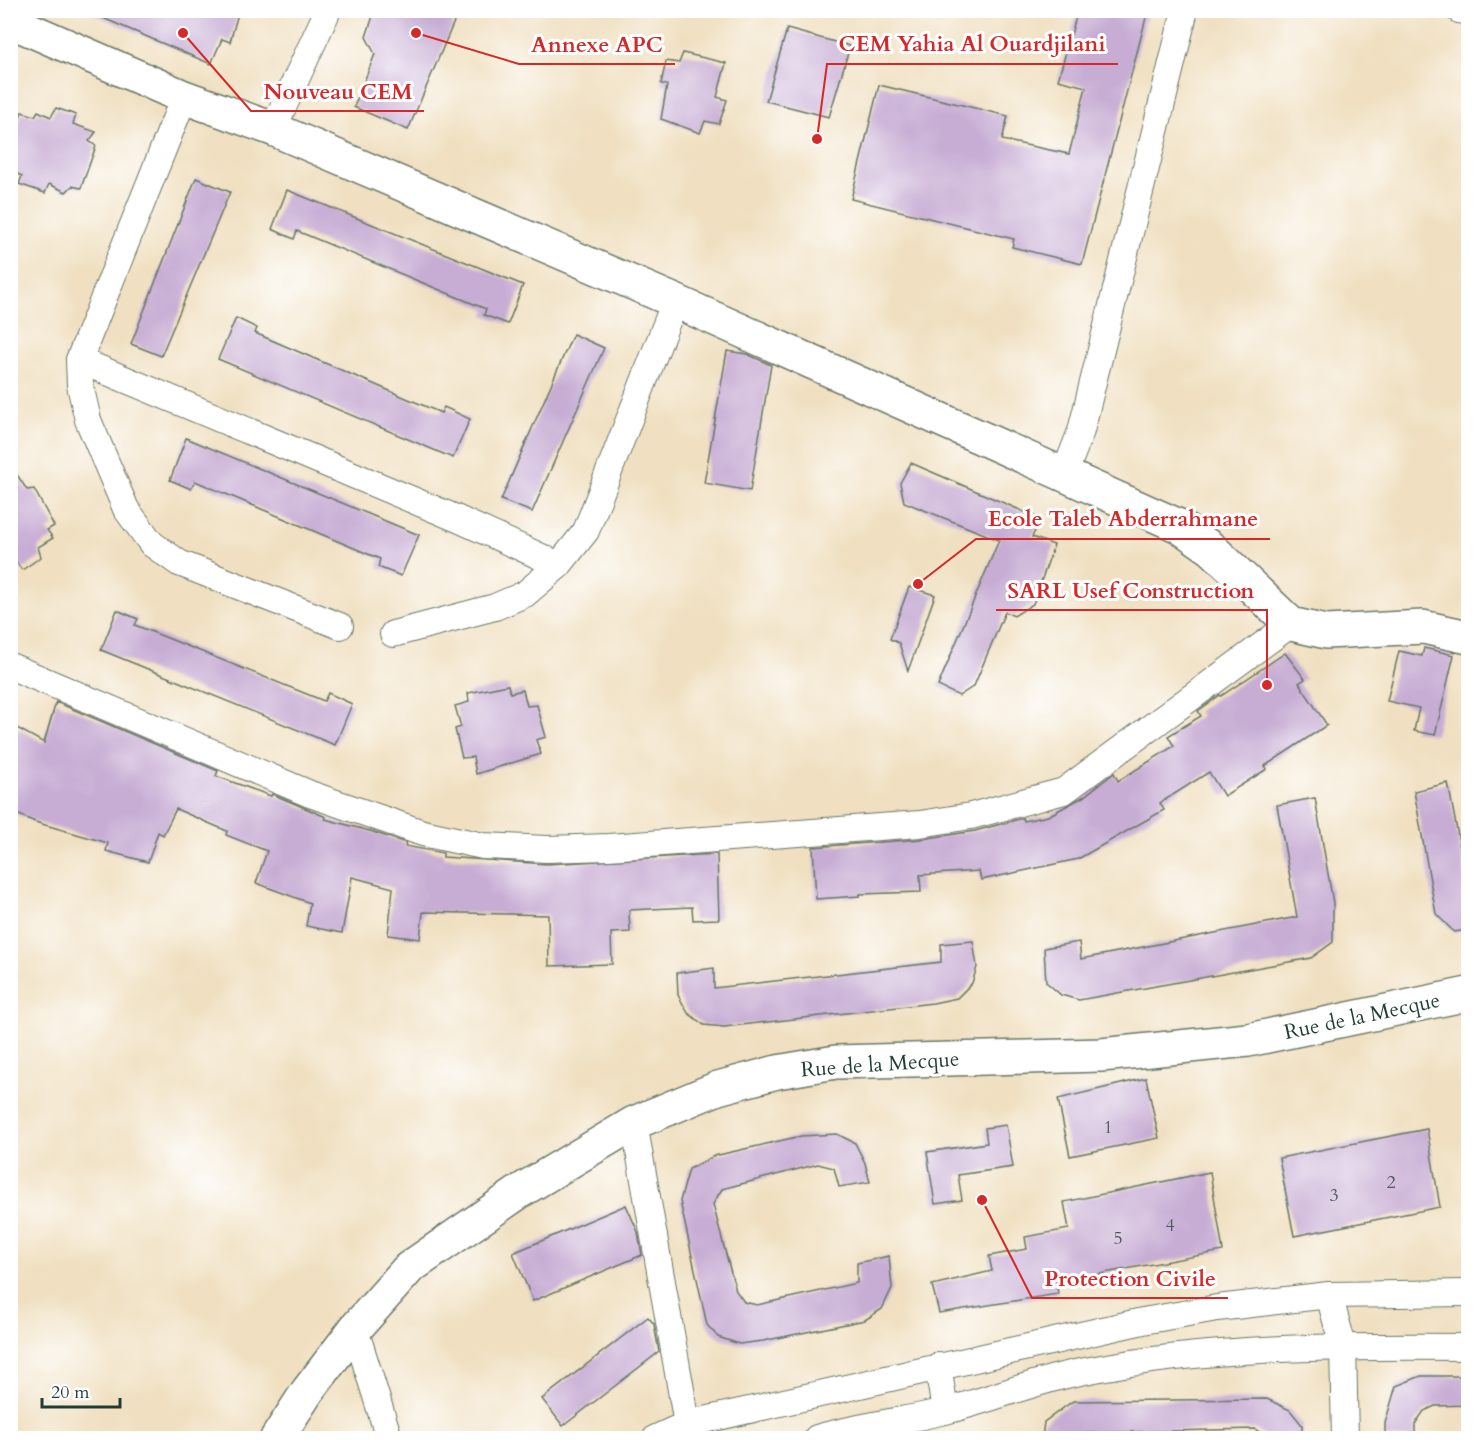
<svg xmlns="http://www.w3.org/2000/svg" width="1479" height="1449" viewBox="0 0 1479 1449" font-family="Cardo,serif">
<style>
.building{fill:#c7add4}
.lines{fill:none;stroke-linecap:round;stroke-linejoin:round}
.minor-casing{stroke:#687665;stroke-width:28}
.tertiary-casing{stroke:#687665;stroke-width:36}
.minor{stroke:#fff;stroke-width:26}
.tertiary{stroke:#fff;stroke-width:33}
.labels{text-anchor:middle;stroke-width:6;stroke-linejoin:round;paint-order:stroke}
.number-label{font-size:18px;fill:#49595c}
.street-label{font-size:21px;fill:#1f3d34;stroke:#fff}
.leader{fill:none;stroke:#d62828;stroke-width:2}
.callout-dot{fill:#d62828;stroke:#fff;stroke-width:2}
.callout-label{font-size:22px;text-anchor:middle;font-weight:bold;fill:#d62828;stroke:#fff;stroke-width:6;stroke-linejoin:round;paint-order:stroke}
</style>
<rect width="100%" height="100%" fill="#fff"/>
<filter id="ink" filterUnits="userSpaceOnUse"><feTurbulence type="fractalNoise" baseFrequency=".0167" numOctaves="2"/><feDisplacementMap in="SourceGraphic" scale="12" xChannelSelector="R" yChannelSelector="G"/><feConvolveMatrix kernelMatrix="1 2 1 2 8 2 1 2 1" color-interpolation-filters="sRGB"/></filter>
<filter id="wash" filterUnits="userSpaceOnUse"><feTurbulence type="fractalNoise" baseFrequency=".008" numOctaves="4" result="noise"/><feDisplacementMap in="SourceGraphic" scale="24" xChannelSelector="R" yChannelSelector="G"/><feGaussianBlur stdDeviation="1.35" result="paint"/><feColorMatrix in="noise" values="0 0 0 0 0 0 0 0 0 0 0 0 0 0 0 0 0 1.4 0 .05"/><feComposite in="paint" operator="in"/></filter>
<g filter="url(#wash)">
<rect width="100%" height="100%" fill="#f0e0c1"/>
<g id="blocks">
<g class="building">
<path d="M 84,10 L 239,10 L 230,42 L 222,39 L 211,64 Z"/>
<path d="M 386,10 L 459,10 L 408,130 L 354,107 L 375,54 L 366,37 L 373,16 Z"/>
<path d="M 1078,10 L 1148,10 L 1082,264 L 1012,247 L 1014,239 L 851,199 L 879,85 L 1008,116 L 1002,140 L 1069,154 L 1086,87 L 1058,80 Z"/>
<path d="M 787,29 L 850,46 L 829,117 L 766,101 Z"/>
<path d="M 683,53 L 726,63 L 717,97 L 727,100 L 719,124 L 705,121 L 700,133 L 661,119 L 667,85 L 661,84 L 666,61 L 679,63 Z"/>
<path d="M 56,108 L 76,115 L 73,124 L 96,132 L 89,141 L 96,146 L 81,188 L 72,186 L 66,192 L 49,184 L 45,193 L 19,184 L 22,176 L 10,170 L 10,142 L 22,112 L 35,116 L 38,111 L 51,117 Z"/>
<path d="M 196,178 L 230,192 L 161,356 L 131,344 Z"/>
<path d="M 287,190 L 523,285 L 508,324 L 484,315 L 486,309 L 297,231 L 294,239 L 272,229 Z"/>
<path d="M 236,318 L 257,328 L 255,333 L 441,413 L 444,407 L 470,419 L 453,458 L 218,359 Z"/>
<path d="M 573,334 L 604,348 L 532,512 L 501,500 Z"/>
<path d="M 727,351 L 747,354 L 771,365 L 750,491 L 704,483 Z"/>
<path d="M 186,438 L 419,535 L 401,576 L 378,567 L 380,559 L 195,481 L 191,489 L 170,480 Z"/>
<path d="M 911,463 L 1041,519 L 1032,537 L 1054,545 L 1033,604 L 1014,616 L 1005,612 L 974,686 L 959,696 L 938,686 L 999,540 L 904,502 L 900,483 Z"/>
<path d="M 10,464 L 27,490 L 34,489 L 54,526 L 47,530 L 53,538 L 38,547 L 41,557 L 22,570 L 10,554 Z"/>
<path d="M 909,587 L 935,595 L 908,671 L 899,643 L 890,639 Z"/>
<path d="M 117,610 L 138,619 L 135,625 L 324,701 L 328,693 L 352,704 L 335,745 L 101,650 Z"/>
<path d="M 1424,648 L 1454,655 L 1435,735 L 1414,731 L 1419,708 L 1387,701 L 1399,651 L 1422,656 Z"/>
<path d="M 1285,653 L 1305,679 L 1299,683 L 1327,725 L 1265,766 L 1267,769 L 1224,796 L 1209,772 L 1160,803 L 1164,810 L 1078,859 L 981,880 L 979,871 L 920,875 L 921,892 L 860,894 L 860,896 L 816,899 L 813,847 L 922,839 L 975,831 L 1023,818 L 1024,821 L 1048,816 L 1083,797 L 1114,773 L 1118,781 L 1174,746 L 1168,736 L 1201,716 L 1198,711 L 1220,695 L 1221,696 Z"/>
<path d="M 508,685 L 510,693 L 523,690 L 527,706 L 537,705 L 546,737 L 536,740 L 541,754 L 476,774 L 473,757 L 462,758 L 455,729 L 461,727 L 455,706 L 469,702 L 468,693 Z"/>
<path d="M 56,702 L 218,771 L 216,776 L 271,796 L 272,794 L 326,817 L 325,819 L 370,831 L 406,843 L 405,846 L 443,853 L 443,857 L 547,864 L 717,854 L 719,919 L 693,920 L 692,907 L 629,910 L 630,932 L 611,933 L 612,964 L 549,966 L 548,915 L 423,912 L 420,939 L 388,935 L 393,888 L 352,877 L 342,933 L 306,926 L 310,903 L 256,883 L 267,851 L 226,835 L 227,831 L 176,809 L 163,835 L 158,832 L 148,862 L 106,851 L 108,843 L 35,822 L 10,811 L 10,724 L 44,743 Z"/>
<path d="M 1448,783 L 1468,889 L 1468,930 L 1454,932 L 1436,914 L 1414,791 Z"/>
<path d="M 1315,798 L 1333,903 L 1333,942 L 1311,958 L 1079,1000 L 1061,995 L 1046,982 L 1044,948 L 1079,942 L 1081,959 L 1297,917 L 1277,805 Z"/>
<path d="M 973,941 L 977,967 L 972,983 L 957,998 L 933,1003 L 724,1027 L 704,1025 L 688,1013 L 678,995 L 677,973 L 714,968 L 714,988 L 941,962 L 941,944 Z"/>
<path d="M 1146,1078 L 1159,1138 L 1070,1156 L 1058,1099 Z"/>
<path d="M 1006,1125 L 1013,1167 L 958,1175 L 962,1200 L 935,1204 L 927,1152 L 987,1143 L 985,1128 Z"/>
<path d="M 1427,1129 L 1440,1207 L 1294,1236 L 1279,1158 Z"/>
<path d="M 837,1134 L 855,1143 L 865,1163 L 870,1182 L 839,1187 L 834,1168 L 818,1164 L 722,1189 L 713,1204 L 724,1247 L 736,1291 L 744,1302 L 757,1305 L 857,1283 L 857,1263 L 889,1256 L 892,1288 L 882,1309 L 865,1320 L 763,1341 L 739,1344 L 718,1337 L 707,1325 L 680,1201 L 689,1169 L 714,1156 L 801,1136 Z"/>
<path d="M 1210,1172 L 1223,1251 L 1056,1282 L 1058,1294 L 939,1313 L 932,1285 L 992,1271 L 989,1256 L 1027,1249 L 1025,1237 L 1069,1229 L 1064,1202 Z"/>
<path d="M 626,1205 L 638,1232 L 642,1255 L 533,1301 L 513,1253 Z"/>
<path d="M 648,1317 L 654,1324 L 659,1352 L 563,1426 L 542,1399 Z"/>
<path d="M 1421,1376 L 1468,1376 L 1468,1405 L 1435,1406 L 1424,1411 L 1415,1424 L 1415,1438 L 1385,1438 L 1385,1423 L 1396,1386 Z"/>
<path d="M 1267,1399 L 1290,1410 L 1302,1425 L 1302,1438 L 1268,1438 L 1255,1429 L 1083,1433 L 1075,1438 L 1042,1438 L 1044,1422 L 1073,1401 Z"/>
</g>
</g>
</g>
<g filter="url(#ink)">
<use href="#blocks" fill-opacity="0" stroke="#687665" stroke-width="1.5"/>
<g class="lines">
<g class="minor-casing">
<g id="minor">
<path d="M 1459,10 L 1468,12"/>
<path d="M 184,97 L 79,360 L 80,385 L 88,420 L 126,509 L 152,544 L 179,563 L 340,626"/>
<path d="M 273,129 L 328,10"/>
<path d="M 79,360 L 458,519 L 559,565"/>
<path d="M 1064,475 L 1081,431 L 1185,10"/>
<path d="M 393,634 L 495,607 L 525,594 L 559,565 L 586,531 L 675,301"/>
<path d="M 10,666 L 310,794 L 423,833 L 483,846 L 547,849 L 609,847 L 920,824 L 971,816 L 1064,791 L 1291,624"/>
<path d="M 634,1123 L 687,1424 L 694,1438"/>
<path d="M 1329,1295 L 1343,1346 L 1345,1438"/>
<path d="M 355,1329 L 389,1438"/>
<path d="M 938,1366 L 945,1411"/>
<path d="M 656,1438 L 687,1424 L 1143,1321 L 1217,1308 L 1329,1295 L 1468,1293"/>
<path d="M 817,1438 C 859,1426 903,1421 945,1411 C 990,1400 1034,1381 1080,1372 C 1208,1346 1339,1346 1468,1347"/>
</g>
</g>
<g class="tertiary-casing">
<g id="tertiary">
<path d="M 10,21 L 184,97 L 273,129 L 675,301 L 1179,526 L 1212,549 L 1291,624 L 1326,632 L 1423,627 L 1468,637"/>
<path d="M 277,1438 L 307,1392 L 355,1329 L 409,1268 L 522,1190 L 634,1123 L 718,1088 L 777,1072 L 836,1062 L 1101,1055 L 1248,1040 L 1468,994"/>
</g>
</g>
<use href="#minor" class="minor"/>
<use href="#tertiary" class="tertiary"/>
</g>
</g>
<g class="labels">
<g class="number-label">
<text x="1108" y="1133">1</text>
<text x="1391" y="1188">2</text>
<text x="1334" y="1201">3</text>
<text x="1170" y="1231">4</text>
<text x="1118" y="1244">5</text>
</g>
<g class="street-label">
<text transform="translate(1362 1016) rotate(-12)" y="7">Rue de la Mecque</text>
<text transform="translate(880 1064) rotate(-4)" y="7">Rue de la Mecque</text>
</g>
</g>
<path class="leader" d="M817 139L827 64H1118M416 33L519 64H675M183 33L251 111H424M918 584L976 539H1270M1267 685L1267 610H996M982 1200L1032 1298H1228"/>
<g class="callout-dot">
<circle cx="817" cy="139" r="6"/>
<circle cx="416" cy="33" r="6"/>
<circle cx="183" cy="33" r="6"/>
<circle cx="918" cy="584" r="6"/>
<circle cx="1267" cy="685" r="6"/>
<circle cx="982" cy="1200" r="6"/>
</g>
<g class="callout-label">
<text x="972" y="51">CEM Yahia Al Ouardjilani</text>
<text x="597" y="52">Annexe APC</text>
<text x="338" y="99">Nouveau CEM</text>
<text x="1123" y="526">Ecole Taleb Abderrahmane</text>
<text x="1131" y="598">SARL Usef Construction</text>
<text x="1130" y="1286">Protection Civile</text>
</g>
<rect width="1479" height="1449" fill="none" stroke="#fff" stroke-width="36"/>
<path d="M42 1398v9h78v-9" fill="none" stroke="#1f3d34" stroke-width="3"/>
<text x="51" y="1398" font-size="18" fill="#1f3d34" stroke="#ffffff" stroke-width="4.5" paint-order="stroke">20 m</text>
</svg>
